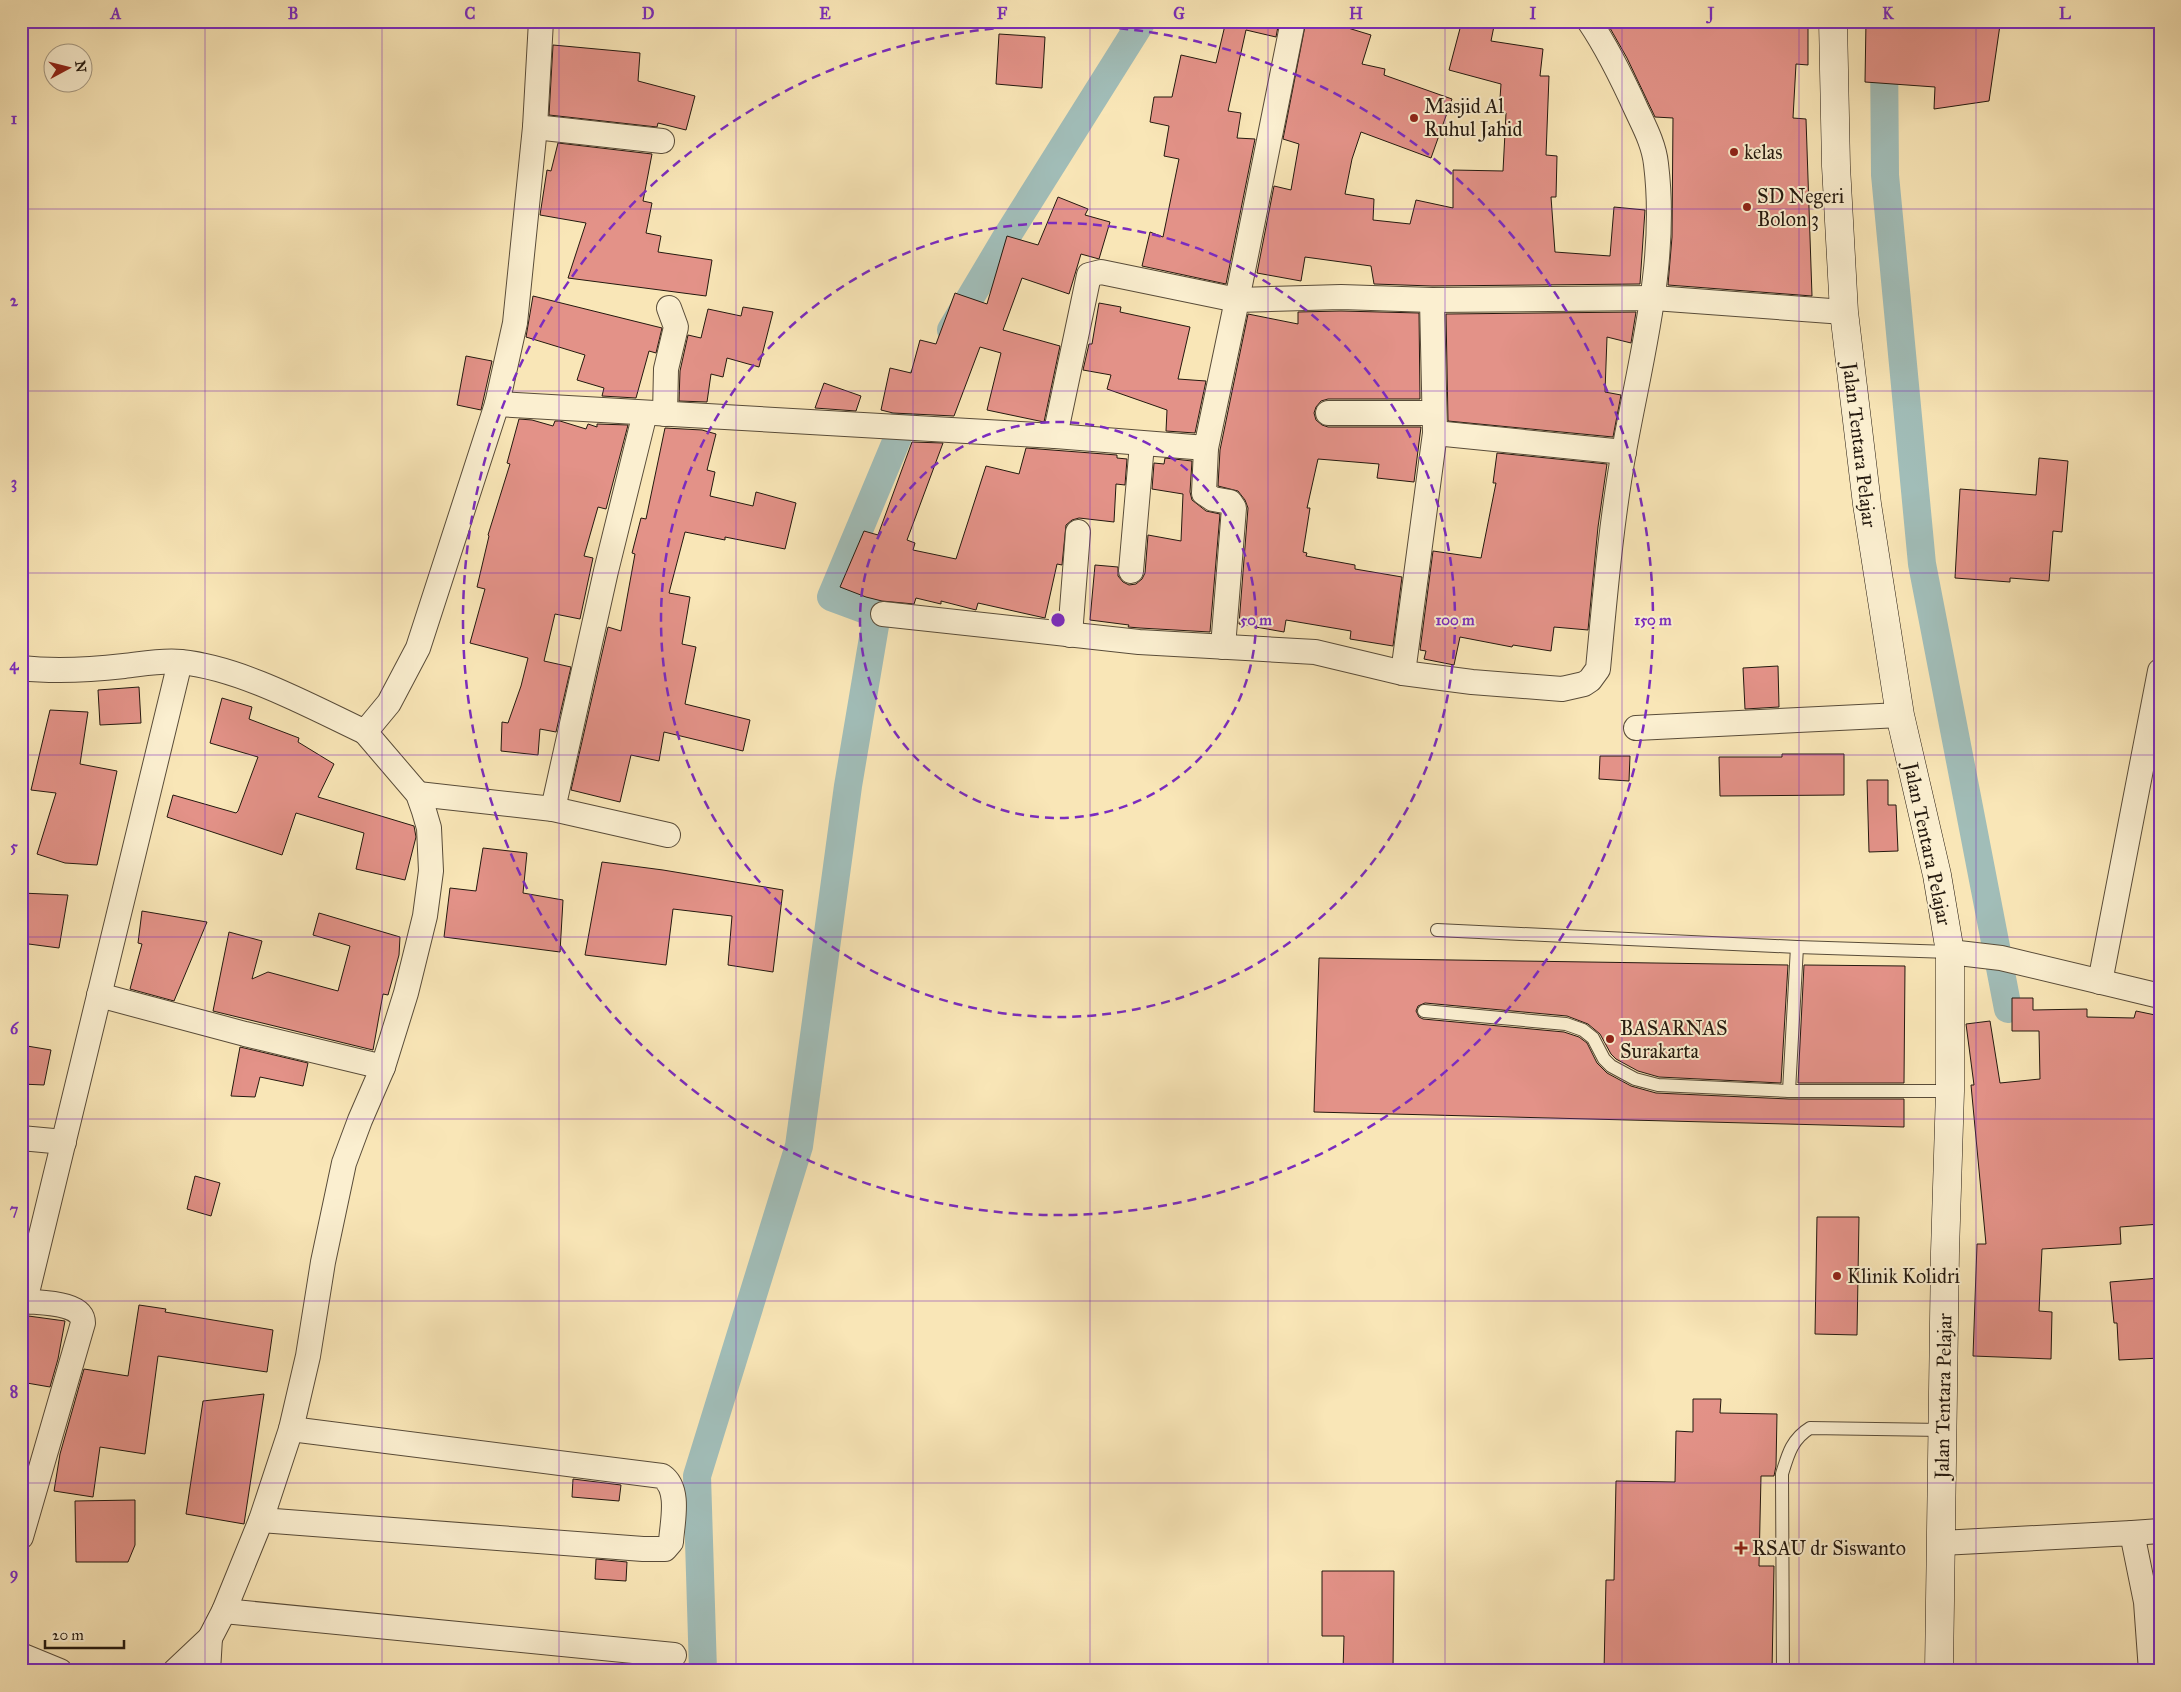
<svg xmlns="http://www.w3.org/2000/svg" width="2181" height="1692" viewBox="0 0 2181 1692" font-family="'IM FELL Great Primer',serif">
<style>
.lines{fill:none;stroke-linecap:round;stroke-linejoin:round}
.canal{stroke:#a1bdb8;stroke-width:28}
.building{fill:#e39288;stroke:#24190f}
.lane-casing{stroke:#594c39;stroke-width:14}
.street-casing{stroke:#594c39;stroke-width:26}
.secondary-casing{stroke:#24190f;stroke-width:29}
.lane{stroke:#fbefd0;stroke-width:12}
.street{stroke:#fbefd0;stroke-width:24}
.secondary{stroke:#fbefd0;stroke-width:28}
.grid{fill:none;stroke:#7b2cbf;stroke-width:1;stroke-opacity:0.55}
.ring{fill:none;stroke:#7b2cbf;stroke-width:2.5;stroke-dasharray:9 6}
.poi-dot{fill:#8f2418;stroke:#fbefd0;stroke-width:2}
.labels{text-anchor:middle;stroke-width:4;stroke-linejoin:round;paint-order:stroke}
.poi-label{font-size:20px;fill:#24190f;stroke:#fbefd0;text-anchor:start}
.street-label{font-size:20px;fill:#24190f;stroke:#fbefd0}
.centre{fill:#7b2cbf;stroke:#fbefd0;stroke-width:2.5}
.ring-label{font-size:15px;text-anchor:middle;font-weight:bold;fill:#7b2cbf;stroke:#fbefd0;stroke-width:4;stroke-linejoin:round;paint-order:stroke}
.neatline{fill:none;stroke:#7b2cbf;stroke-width:2}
.grid-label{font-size:16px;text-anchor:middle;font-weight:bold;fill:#7b2cbf}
</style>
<rect width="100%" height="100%" fill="#f9e6b7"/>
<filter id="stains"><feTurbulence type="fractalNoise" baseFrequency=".004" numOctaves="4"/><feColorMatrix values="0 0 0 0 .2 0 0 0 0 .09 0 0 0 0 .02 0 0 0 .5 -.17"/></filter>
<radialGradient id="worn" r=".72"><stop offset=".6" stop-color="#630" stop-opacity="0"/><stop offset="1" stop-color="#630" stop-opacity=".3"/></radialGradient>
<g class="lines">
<g class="canal">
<path d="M 1884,45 L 1885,175 L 1922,564 L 2008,1009"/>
<path d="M 951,330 L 1007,236 L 1142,21"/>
<path d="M 703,1671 L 697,1476 L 799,1146 L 848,786 L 877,614 L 831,597 L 903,425 L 907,403 L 921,380"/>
</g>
</g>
<g class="building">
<path d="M 1226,21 L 1279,21 L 1276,37 L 1246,30 L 1228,111 L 1241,113 L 1237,138 L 1255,139 L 1226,284 L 1142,266 L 1150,232 L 1163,237 L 1179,159 L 1164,156 L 1169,126 L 1150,122 L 1154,97 L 1172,97 L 1181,55 L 1216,63 Z"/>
<path d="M 1306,21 L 1349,21 L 1348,28 L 1371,35 L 1362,64 L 1385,69 L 1384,75 L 1452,99 L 1431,158 L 1361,132 L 1352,159 L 1345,194 L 1374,199 L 1373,220 L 1410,224 L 1416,200 L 1453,208 L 1453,170 L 1503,171 L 1506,113 L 1499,113 L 1501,84 L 1449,70 L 1462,21 L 1495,21 L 1491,41 L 1543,49 L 1540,76 L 1549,76 L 1546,155 L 1557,156 L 1556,197 L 1551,197 L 1555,252 L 1610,256 L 1614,207 L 1645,210 L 1640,284 L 1432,286 L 1374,284 L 1371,266 L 1305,257 L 1301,281 L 1257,273 L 1274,186 L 1291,190 L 1299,144 L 1283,139 Z"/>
<path d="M 1606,21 L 1808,21 L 1808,65 L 1796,64 L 1793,118 L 1806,119 L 1812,296 L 1668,285 L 1672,237 L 1673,118 L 1655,117 L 1627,58 Z"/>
<path d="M 1866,21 L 1934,21 L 2000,25 L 1989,101 L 1934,109 L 1935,87 L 1865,82 Z"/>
<path d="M 999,34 L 1045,37 L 1042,88 L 996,84 Z"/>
<path d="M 553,45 L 640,53 L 638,81 L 695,96 L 686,130 L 658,123 L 657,127 L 549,115 Z"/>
<path d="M 558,143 L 652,154 L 643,201 L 652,203 L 646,233 L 661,236 L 658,252 L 712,260 L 706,296 L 568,278 L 586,223 L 540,215 L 547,170 L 551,171 Z"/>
<path d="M 1058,197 L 1088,209 L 1085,215 L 1110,222 L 1099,259 L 1081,254 L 1069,294 L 1022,278 L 1003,330 L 1060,346 L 1044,422 L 987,410 L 1001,353 L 980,347 L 954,416 L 893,413 L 881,410 L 890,368 L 911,373 L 920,340 L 936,344 L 955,293 L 987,304 L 1007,236 L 1038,245 Z"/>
<path d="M 533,296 L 662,328 L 656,353 L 649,351 L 636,398 L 602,396 L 604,388 L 577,380 L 585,355 L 526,337 Z"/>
<path d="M 1099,303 L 1121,307 L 1120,312 L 1190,327 L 1178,379 L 1206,381 L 1195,433 L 1166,431 L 1167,410 L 1107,389 L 1111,375 L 1083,370 L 1089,344 L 1092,344 Z"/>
<path d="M 743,307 L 773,312 L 759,367 L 727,358 L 723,377 L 711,374 L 707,402 L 679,401 L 680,371 L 688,335 L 701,338 L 708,309 L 741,316 Z"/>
<path d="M 1341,311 L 1419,313 L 1420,399 L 1328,399 L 1321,401 L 1316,407 L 1314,413 L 1316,420 L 1322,425 L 1328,427 L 1421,427 L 1414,482 L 1377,478 L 1379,464 L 1318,459 L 1307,508 L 1310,508 L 1303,552 L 1307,553 L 1306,556 L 1355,565 L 1355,569 L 1402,577 L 1393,646 L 1350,639 L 1351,631 L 1286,620 L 1284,632 L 1239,624 L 1248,508 L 1245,500 L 1238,491 L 1218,486 L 1220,450 L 1248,314 L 1298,324 L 1298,312 Z"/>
<path d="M 1636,312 L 1631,343 L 1607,337 L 1605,392 L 1621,395 L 1613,437 L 1448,421 L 1446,314 Z"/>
<path d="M 466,356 L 492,361 L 481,410 L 457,405 Z"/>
<path d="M 824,383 L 861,396 L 856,411 L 815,408 Z"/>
<path d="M 519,419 L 532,420 L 553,426 L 555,421 L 560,421 L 586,429 L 588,424 L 597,427 L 597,424 L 628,425 L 606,509 L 598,507 L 584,556 L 593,558 L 580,619 L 555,614 L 544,661 L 571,667 L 556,732 L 540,729 L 538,755 L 501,751 L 502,722 L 508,723 L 521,686 L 528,658 L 470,643 L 485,589 L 477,587 L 489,536 L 488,535 L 510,464 L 507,463 Z"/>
<path d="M 665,428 L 702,430 L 716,434 L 707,470 L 715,472 L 710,496 L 753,506 L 756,492 L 796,503 L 785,549 L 725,537 L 725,540 L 685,532 L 669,593 L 690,597 L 682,644 L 696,647 L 685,704 L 750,720 L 743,751 L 664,732 L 659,761 L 631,755 L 620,802 L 571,790 L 608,627 L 621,631 L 635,554 L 632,553 L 641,518 L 646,519 Z"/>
<path d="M 912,442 L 943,443 L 907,540 L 915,543 L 913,550 L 956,559 L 986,466 L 1019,474 L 1026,448 L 1117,455 L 1117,458 L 1127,459 L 1125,485 L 1116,484 L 1114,522 L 1079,518 L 1072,520 L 1066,525 L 1062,565 L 1057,564 L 1045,618 L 978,603 L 976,610 L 941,601 L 941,604 L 916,598 L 914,604 L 882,601 L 866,597 L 840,587 L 864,531 L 878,535 Z"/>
<path d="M 1497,453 L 1607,464 L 1598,527 L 1588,630 L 1554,627 L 1551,651 L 1513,645 L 1512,647 L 1460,637 L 1454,665 L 1424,659 L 1426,651 L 1420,650 L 1433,551 L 1481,558 L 1496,483 L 1493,483 Z"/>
<path d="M 1165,458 L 1192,461 L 1190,492 L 1192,500 L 1206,511 L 1220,514 L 1210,632 L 1140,628 L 1128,627 L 1129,625 L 1090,620 L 1095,565 L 1118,567 L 1118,576 L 1123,582 L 1129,585 L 1136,584 L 1142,579 L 1145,573 L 1148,535 L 1181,541 L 1183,494 L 1152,489 L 1154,463 L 1164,464 Z"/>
<path d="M 2039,458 L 2068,461 L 2062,532 L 2053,531 L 2049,581 L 2010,578 L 2010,582 L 1955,578 L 1960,489 L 2036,495 Z"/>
<path d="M 1778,666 L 1779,707 L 1745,709 L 1743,668 Z"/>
<path d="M 139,687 L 141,723 L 100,725 L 98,690 Z"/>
<path d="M 222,698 L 252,707 L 249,719 L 299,738 L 298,742 L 334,764 L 318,797 L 414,826 L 416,837 L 405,880 L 356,869 L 364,833 L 296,813 L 282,855 L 167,817 L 173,795 L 236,813 L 238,811 L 258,757 L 210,743 Z"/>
<path d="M 50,710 L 88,712 L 80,764 L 117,771 L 97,865 L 65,863 L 37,854 L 56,793 L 31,790 Z"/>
<path d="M 1782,754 L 1844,754 L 1844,795 L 1720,796 L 1719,757 L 1782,757 Z"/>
<path d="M 1600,756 L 1630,756 L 1629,781 L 1599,779 Z"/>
<path d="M 1867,780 L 1888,780 L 1888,805 L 1896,805 L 1898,851 L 1869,852 Z"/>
<path d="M 483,848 L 527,853 L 523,893 L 563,900 L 560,952 L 444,937 L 450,888 L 476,891 Z"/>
<path d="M 602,862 L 663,870 L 783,890 L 773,972 L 728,965 L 732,916 L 673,909 L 666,965 L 585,955 Z"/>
<path d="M 21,893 L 68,895 L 59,948 L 21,943 Z"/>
<path d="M 142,911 L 207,922 L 174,1001 L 130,989 L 142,944 L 138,943 Z"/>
<path d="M 319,913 L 400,937 L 399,955 L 388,995 L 383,994 L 373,1050 L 213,1011 L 229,932 L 262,941 L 252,979 L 268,972 L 338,991 L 350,946 L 313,935 Z"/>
<path d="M 1319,958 L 1788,965 L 1781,1083 L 1659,1077 L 1638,1071 L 1616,1059 L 1611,1054 L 1600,1034 L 1588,1024 L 1567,1016 L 1425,1003 L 1418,1006 L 1416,1011 L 1419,1017 L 1423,1019 L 1564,1032 L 1579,1037 L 1587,1043 L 1597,1063 L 1607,1073 L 1631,1086 L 1656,1093 L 1789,1099 L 1904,1099 L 1904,1127 L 1314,1112 Z"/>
<path d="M 1804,965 L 1905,966 L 1904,1083 L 1798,1083 Z"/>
<path d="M 2012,998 L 2033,998 L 2033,1010 L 2087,1009 L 2087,1017 L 2134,1018 L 2136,1011 L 2160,1016 L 2160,1224 L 2120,1227 L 2121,1244 L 2042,1249 L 2039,1311 L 2052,1312 L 2051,1359 L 1973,1356 L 1977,1244 L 1986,1244 L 1971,1085 L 1974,1085 L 1966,1024 L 1990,1021 L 2000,1083 L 2040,1079 L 2039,1031 L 2012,1031 Z"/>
<path d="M 21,1045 L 51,1050 L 44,1085 L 21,1084 Z"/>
<path d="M 240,1047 L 308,1063 L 303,1086 L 260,1077 L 255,1097 L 231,1096 Z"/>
<path d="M 195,1176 L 220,1183 L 211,1216 L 187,1209 Z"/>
<path d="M 1817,1217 L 1859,1217 L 1857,1335 L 1815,1334 Z"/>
<path d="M 2160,1278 L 2160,1358 L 2119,1360 L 2117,1323 L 2114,1323 L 2110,1282 Z"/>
<path d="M 139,1305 L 166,1309 L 165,1312 L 273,1330 L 267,1372 L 158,1356 L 145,1454 L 100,1447 L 93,1497 L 54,1491 L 60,1454 L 84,1369 L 128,1376 Z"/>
<path d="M 21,1315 L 65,1321 L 58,1359 L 50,1387 L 21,1382 Z"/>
<path d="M 264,1394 L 244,1524 L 186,1514 L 203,1401 Z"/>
<path d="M 1693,1399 L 1721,1399 L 1720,1413 L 1777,1414 L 1776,1466 L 1774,1476 L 1761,1476 L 1759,1566 L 1774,1566 L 1772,1671 L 1604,1671 L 1606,1580 L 1614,1580 L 1616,1481 L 1675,1482 L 1676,1431 L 1693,1432 Z"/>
<path d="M 573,1479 L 621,1485 L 619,1501 L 572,1497 Z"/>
<path d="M 135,1500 L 135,1545 L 128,1562 L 76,1562 L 75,1501 Z"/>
<path d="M 596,1559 L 627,1562 L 626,1581 L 595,1579 Z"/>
<path d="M 1322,1571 L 1394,1571 L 1393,1671 L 1343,1671 L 1344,1636 L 1322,1636 Z"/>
</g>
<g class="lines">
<g class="lane-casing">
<g id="lane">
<path d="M 1437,930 L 1797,947 L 1950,952"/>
<path d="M 1424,1011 L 1566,1024 L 1583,1030 L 1593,1038 L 1604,1059 L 1611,1066 L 1635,1079 L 1658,1085 L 1789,1091 L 1950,1091"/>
<path d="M 1789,1091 L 1797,947"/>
<path d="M 1783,1671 L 1782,1474 C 1788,1454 1792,1439 1810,1428 L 1942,1430"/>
</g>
</g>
<g class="street-casing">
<g id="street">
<path d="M 535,127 L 662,141"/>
<path d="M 497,404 L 1055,436 L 1206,448 L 1237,300 L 1341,297 L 1432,300 L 1654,298 L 1844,312"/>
<path d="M 1328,413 L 1434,413"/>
<path d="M 665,414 L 666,369 L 676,327 L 669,308"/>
<path d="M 1435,433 L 1624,452"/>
<path d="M 1055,436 L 1089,275 L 1101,272 L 1237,300 L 1293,21"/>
<path d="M 1206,448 L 1204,493 L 1213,499 L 1230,502 L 1234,508 L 1223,647"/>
<path d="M 1131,571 L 1142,444"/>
<path d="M 883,614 L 1139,642 L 1315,652 L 1403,673 L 1472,682 L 1562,689 L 1584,684 L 1590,680 L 1598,669 C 1605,596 1611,523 1624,451 C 1641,356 1668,261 1656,164 C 1654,145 1645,128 1637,111 C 1623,80 1608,49 1589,21"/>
<path d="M 1070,635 L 1078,532"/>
<path d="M 21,668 C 56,672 89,670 124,666 C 142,664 162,660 181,662 C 241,668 310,706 365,732 L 389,703 L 418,648 L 497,404 L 515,323 L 535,127 L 541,21"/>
<path d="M 1403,673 L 1435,433 L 1432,300"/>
<path d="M 1636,728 L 1900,715"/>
<path d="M 418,794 L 553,809 L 606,571 L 645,413"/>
<path d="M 553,809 L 668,835"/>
<path d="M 1950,952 L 2001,958 L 2160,996"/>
<path d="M 2100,982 L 2160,671"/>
<path d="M 99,995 L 245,1034 L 383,1067"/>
<path d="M 21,1138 L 64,1142"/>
<path d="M 21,1301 L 25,1301 L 180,662"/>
<path d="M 261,1520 L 643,1549 L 665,1549 L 671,1542 C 672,1523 681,1489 662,1476 L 291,1429"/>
<path d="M 2132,1533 L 2160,1531"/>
<path d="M 21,1537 L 83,1323 C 83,1302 41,1303 25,1301"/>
<path d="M 1941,1543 L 2132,1533 L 2146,1602 L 2151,1671"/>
<path d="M 224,1611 L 674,1655"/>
<path d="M 210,1638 L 224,1611 L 261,1520 L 291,1429 L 308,1356 L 323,1262 L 344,1163 L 360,1120 L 383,1067 L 406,993 L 425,916 L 431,871 L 429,828 L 424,811 L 418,794 L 365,732"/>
<path d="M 21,1655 L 60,1671"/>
<path d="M 175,1671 L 210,1638 L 208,1671"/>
</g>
</g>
<g class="secondary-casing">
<path id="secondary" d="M 1833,21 L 1836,166 L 1844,312 L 1867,504 L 1900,715 L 1937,875 L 1950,952 L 1950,1091 L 1945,1252 L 1939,1671"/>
</g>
<use href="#lane" class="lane"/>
<use href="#street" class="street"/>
<use href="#secondary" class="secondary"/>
</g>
<path class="grid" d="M 205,21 L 205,1671M 382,21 L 382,1671M 559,21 L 559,1671M 736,21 L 736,1671M 913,21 L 913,1671M 1090,21 L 1090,1671M 1268,21 L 1268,1671M 1445,21 L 1445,1671M 1622,21 L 1622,1671M 1799,21 L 1799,1671M 1976,21 L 1976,1671M 21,209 L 2160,209M 21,391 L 2160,391M 21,573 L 2160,573M 21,755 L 2160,755M 21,937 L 2160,937M 21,1119 L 2160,1119M 21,1301 L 2160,1301M 21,1483 L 2160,1483"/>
<g class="ring">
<circle cx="1058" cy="620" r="198"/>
<circle cx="1058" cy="620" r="397"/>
<circle cx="1058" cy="620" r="595"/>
</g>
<g class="poi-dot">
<circle cx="1414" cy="118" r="5"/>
<circle cx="1734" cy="152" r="5"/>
<circle cx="1747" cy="207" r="5"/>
<circle cx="1610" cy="1039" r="5"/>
<circle cx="1837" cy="1276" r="5"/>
<path d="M1738.5 1540.5h5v5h5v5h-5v5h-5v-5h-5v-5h5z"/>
</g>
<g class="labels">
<g class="poi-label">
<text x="1424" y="113">Masjid Al<tspan x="1424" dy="23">Ruhul Jahid</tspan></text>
<text x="1744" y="159">kelas</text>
<text x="1757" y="203">SD Negeri<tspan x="1757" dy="23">Bolon 3</tspan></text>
<text x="1620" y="1035">BASARNAS<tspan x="1620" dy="23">Surakarta</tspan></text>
<text x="1847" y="1283">Klinik Kolidri</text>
<text x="1752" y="1555">RSAU dr Siswanto</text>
</g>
<g class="street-label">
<text transform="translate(1860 445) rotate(83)" y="7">Jalan Tentara Pelajar</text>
<text transform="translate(1928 844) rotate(78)" y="7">Jalan Tentara Pelajar</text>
<text transform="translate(1943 1396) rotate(-89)" y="7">Jalan Tentara Pelajar</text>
</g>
</g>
<circle cx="1058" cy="620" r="8" class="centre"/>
<g class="ring-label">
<text x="1256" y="625">50 m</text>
<text x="1455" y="625">100 m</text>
<text x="1653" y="625">150 m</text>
</g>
<rect width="2181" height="1692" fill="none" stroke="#f9e6b7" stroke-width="55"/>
<g transform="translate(68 68) rotate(83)"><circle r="24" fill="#fbefd0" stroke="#a59983"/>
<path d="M0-4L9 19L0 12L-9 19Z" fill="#8f2418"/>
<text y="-8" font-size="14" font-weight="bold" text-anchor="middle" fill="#24190f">N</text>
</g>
<path d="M45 1640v8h79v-8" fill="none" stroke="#24190f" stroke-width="2.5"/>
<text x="52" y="1640" font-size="15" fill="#24190f" stroke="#fbefd0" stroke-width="4" paint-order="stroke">20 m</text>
<rect x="28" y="28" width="2126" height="1636" class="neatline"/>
<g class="grid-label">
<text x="116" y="19">A</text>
<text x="293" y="19">B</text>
<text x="470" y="19">C</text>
<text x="648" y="19">D</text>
<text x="825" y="19">E</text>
<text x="1002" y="19">F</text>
<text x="1179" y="19">G</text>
<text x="1356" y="19">H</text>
<text x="1533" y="19">I</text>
<text x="1711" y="19">J</text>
<text x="1888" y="19">K</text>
<text x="2065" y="19">L</text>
<text x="14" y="124">1</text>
<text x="14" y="306">2</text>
<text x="14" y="488">3</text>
<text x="14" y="670">4</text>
<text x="14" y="852">5</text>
<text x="14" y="1034">6</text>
<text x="14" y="1215">7</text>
<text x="14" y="1397">8</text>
<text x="14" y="1579">9</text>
</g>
<rect width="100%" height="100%" filter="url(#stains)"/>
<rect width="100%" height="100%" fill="url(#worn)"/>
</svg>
